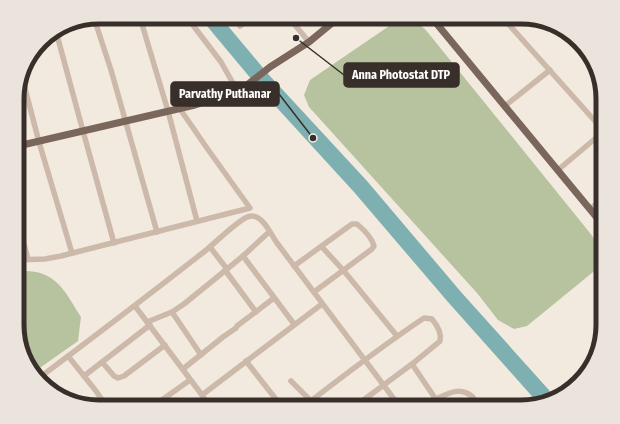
<svg xmlns="http://www.w3.org/2000/svg" width="620" height="424" viewBox="0 0 620 424" font-family="'Fira Sans Condensed',sans-serif">
<style>
.green{fill:#b7c39f}
.water{fill:#7eafb1}
.lines{fill:none;stroke-linecap:round;stroke-linejoin:round}
.minor{stroke:#ccb9aa;stroke-width:5.5}
.major{stroke:#7b665b;stroke-width:7}
.rim{fill:none;stroke:#392f2a;stroke-width:5}
.leader{fill:none;stroke:#392f2a;stroke-width:1.5}
.callout-dot{fill:#392f2a;stroke:#faf4ec;stroke-width:1.5}
.callout{fill:#392f2a;stroke:#392f2a;stroke-width:1.5}
.callout-label{font-size:12px;text-anchor:middle;font-weight:bold;fill:#fff}
</style>
<rect width="100%" height="100%" fill="#f3eadf"/>
<g class="green">
<path d="M 406,20 L 417,23 L 425,29 L 590,233 L 603,251 L 603,263 L 598,268 L 527,326 L 514,329 L 498,320 L 477,293 L 309,107 L 304,95 L 310,80 L 395,22 Z"/>
<path d="M 27,271 C 58,272 66,294 81,317 L 78,341 L 34,372 C 12,348 18,304 18,272 Z"/>
</g>
<path class="water" d="M 202,20 L 223,20 L 269,75 L 367,181 L 461,292 L 557,399 L 538,403 L 448,302 L 354,192 L 257,86 Z"/>
<g class="lines">
<g class="minor">
<path d="M 502,17 L 603,130"/>
<path d="M 290,19 L 309,42"/>
<path d="M 189,20 L 221,62 L 238,92"/>
<path d="M 95,21 L 111,70 L 157,232"/>
<path d="M 141,21 L 168,111 L 197,221"/>
<path d="M 68,24 L 79,21"/>
<path d="M 240,26 L 248,20"/>
<path d="M 55,32 L 57,35 L 83,131 L 114,243"/>
<path d="M 22,77 L 39,142 L 72,253"/>
<path d="M 505,106 L 550,70"/>
<path d="M 558,170 L 603,132"/>
<path d="M 590,209 L 603,199"/>
<path d="M 18,222 L 28,259"/>
<path d="M 210,247 L 227,269"/>
<path d="M 322,247 L 344,271 L 397,336"/>
<path d="M 243,256 L 294,324"/>
<path d="M 18,260 L 45,259 L 61,256 L 250,208 L 209,151 L 180,109"/>
<path d="M 294,266 L 352,224 L 357,224 C 363,229 372,238 374,246 L 372,249 L 314,292"/>
<path d="M 225,270 L 256,312"/>
<path d="M 135,306 L 202,395 L 209,407"/>
<path d="M 172,312 L 201,355"/>
<path d="M 147,322 L 172,312 L 184,304 L 243,256 L 269,232"/>
<path d="M 68,356 L 96,391 L 107,407"/>
<path d="M 246,361 L 282,407"/>
<path d="M 102,362 L 114,376 L 118,378 L 124,376 L 165,345"/>
<path d="M 412,364 L 439,404 L 439,407"/>
<path d="M 183,369 L 223,337 L 236,328 L 237,326 L 274,298"/>
<path d="M 84,376 L 150,325"/>
<path d="M 39,378 C 95,336 150,294 205,251 C 214,244 242,216 251,216 C 263,215 271,235 277,243 L 400,407"/>
<path d="M 291,381 L 311,401"/>
<path d="M 202,395 L 322,304"/>
<path d="M 436,399 C 449,393 460,386 473,397"/>
<path d="M 152,407 L 190,380"/>
<path d="M 303,407 C 343,376 382,346 424,318 L 432,319 C 437,325 442,333 440,341 L 412,364 L 354,407"/>
</g>
<g class="major">
<path d="M 432,18 L 603,225"/>
<path d="M 18,146 L 195,105 L 238,92 L 270,67 L 309,42 L 337,19"/>
</g>
</g>
<path d="M0 0H620V424H0ZM99 24H521A75 75 0 0 1 596 99V325A75 75 0 0 1 521 400H99A75 75 0 0 1 24 325V99A75 75 0 0 1 99 24Z" fill="#ebe4dc" fill-rule="evenodd"/>
<path class="rim" d="M99 24H521A75 75 0 0 1 596 99V325A75 75 0 0 1 521 400H99A75 75 0 0 1 24 325V99A75 75 0 0 1 99 24Z"/>
<path class="leader" d="M296 38L344 75M313 138L279 94"/>
<g class="callout-dot">
<circle cx="296" cy="38" r="4"/>
<circle cx="313" cy="138" r="4"/>
</g>
<g class="callout">
<rect x="344" y="63" width="115" height="24" rx="4"/>
<rect x="171" y="82" width="108" height="24" rx="4"/>
</g>
<g class="callout-label">
<text x="401" y="79">Anna Photostat DTP</text>
<text x="225" y="98">Parvathy Puthanar</text>
</g>
</svg>
